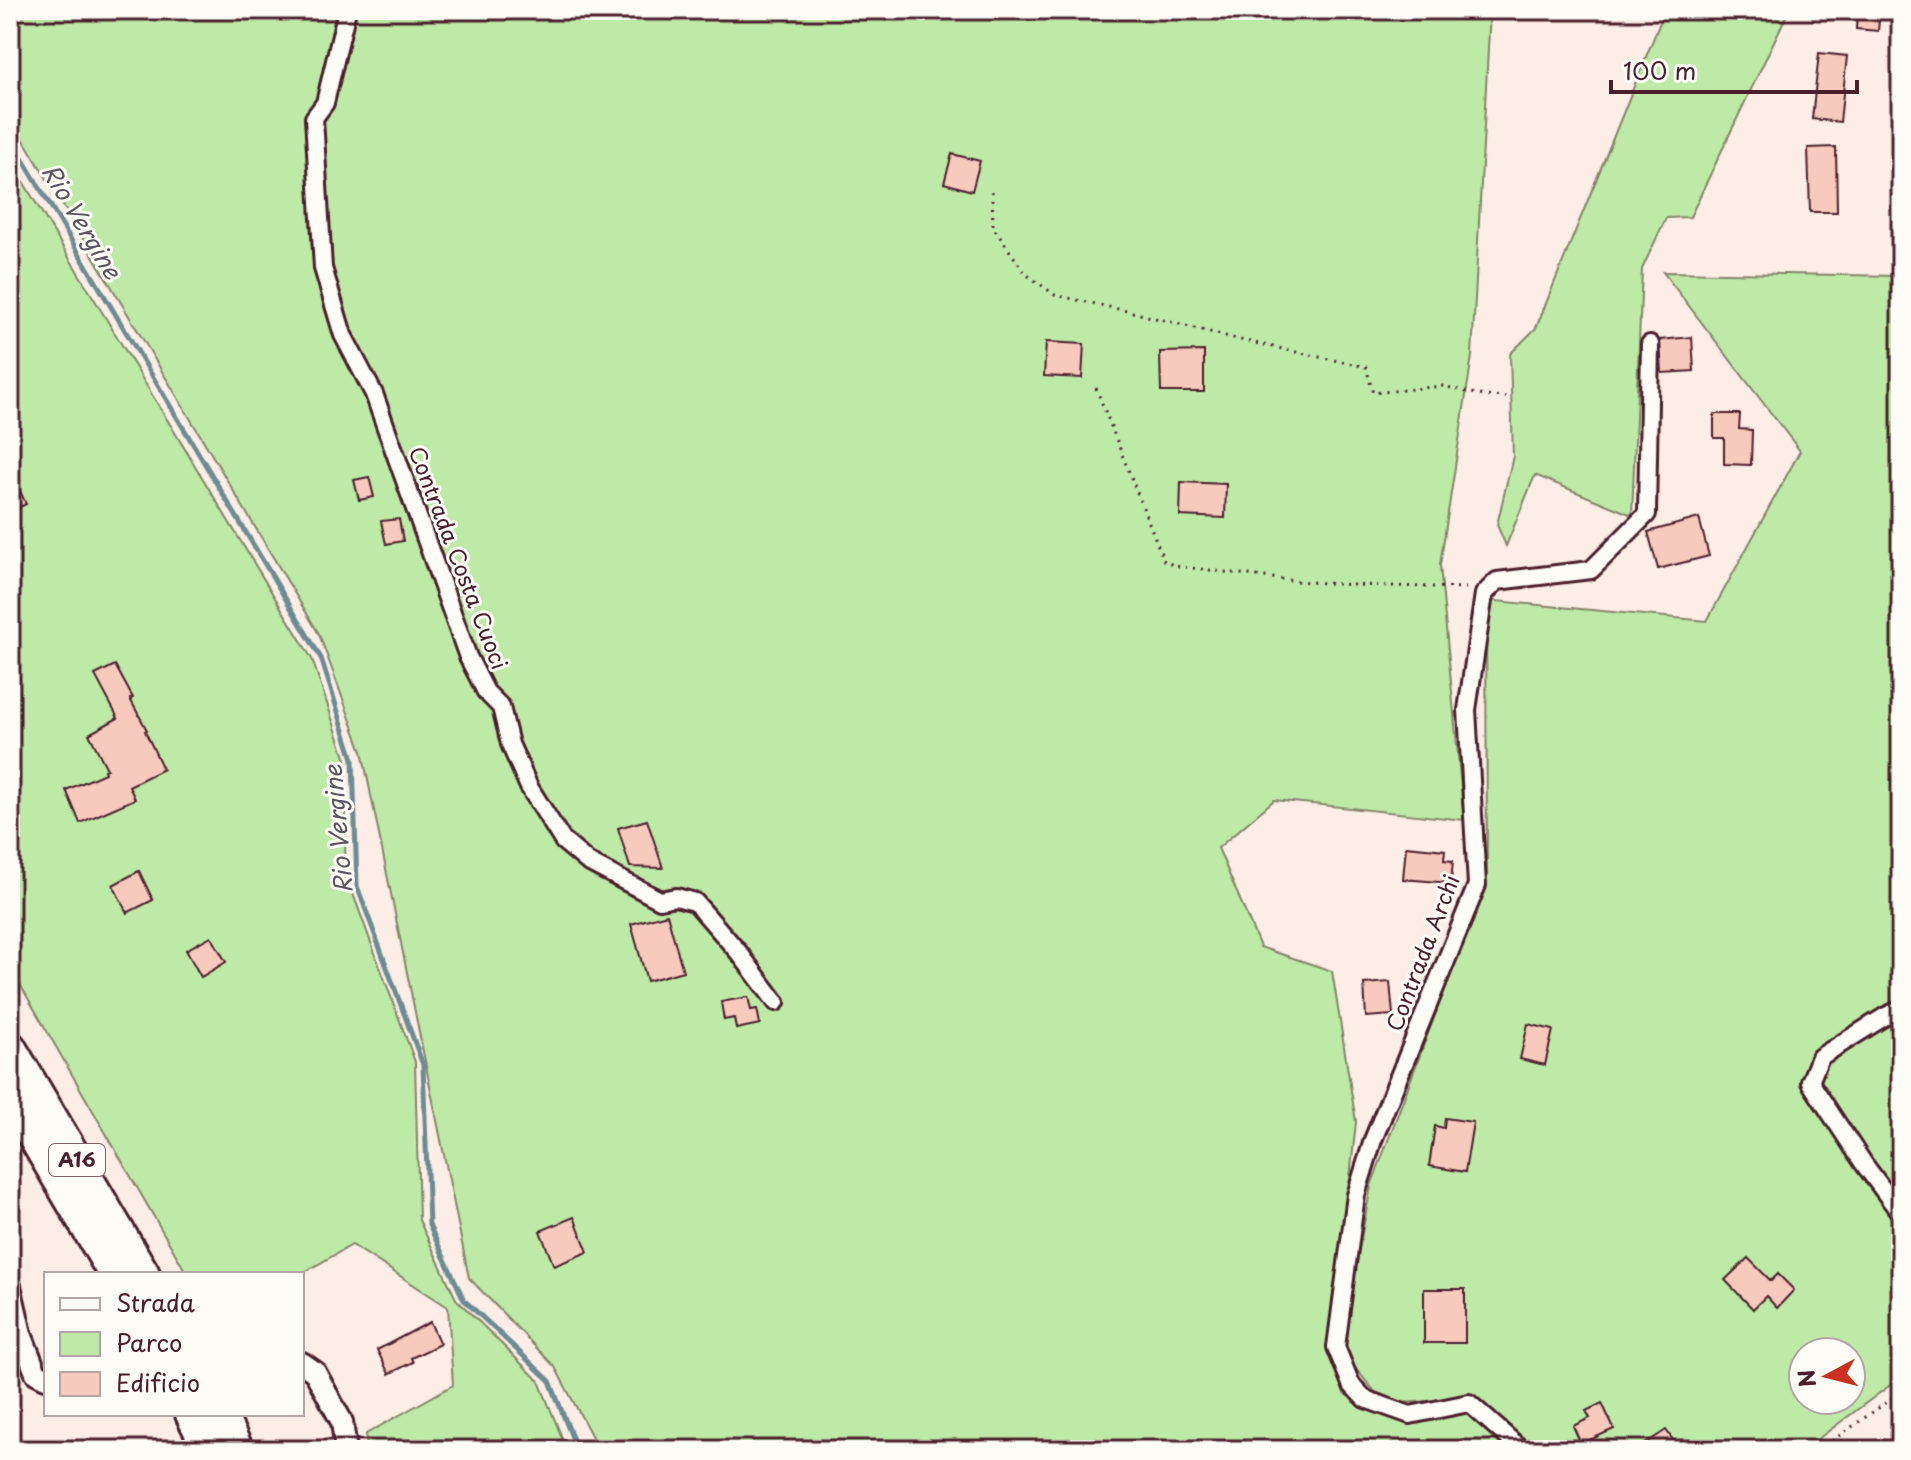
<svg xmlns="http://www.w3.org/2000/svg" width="1911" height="1460" viewBox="0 0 1911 1460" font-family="'Playpen Sans',sans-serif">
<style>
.green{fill:#beeaa8;stroke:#84846a;stroke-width:2;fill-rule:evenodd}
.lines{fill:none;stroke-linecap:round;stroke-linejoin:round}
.stream{stroke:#6c8c95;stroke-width:5}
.building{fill:#f8c9bd;stroke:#4a1f2b;stroke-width:2}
.minor-casing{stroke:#4a1f2b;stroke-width:22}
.tertiary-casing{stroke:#4a1f2b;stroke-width:26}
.motorway-casing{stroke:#4a1f2b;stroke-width:36}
.path{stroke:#4a1f2b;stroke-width:3;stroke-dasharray:2 6;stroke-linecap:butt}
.minor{stroke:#fdfcf7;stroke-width:16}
.tertiary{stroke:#fdfcf7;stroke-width:20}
.motorway{stroke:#fdfcf7;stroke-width:30}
.labels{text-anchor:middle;stroke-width:6;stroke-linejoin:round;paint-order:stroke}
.shield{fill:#fdfcf7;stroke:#806168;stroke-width:2}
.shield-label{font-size:20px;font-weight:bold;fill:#4a1f2b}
.street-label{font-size:22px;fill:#4a1f2b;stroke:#fdfcf7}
.water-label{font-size:24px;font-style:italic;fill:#5b5560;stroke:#fdfcf7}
</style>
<rect width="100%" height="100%" fill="#fcede6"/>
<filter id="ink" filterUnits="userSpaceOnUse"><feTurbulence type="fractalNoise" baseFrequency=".0125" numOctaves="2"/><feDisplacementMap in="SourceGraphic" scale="16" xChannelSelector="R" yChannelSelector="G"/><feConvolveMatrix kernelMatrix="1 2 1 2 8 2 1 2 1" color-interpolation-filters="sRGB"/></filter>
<g filter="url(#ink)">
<g class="green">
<path d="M 10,10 L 1490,10 L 1472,356 L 1440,565 L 1464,820 L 1274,800 L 1218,848 L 1260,947 L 1332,971 L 1356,1122 L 1332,1346 L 1344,1394 L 1406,1422 L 1471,1413 L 1514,1450 L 599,1450 L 555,1367 L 469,1278 L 362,751 L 319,634 L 10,117 Z"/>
<path d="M 1665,10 L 1789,10 L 1690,217 L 1666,218 L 1642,269 L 1632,515 L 1535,475 L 1506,546 L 1497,525 L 1513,456 L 1510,354 L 1536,328 Z"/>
<path d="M 10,160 L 312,659 L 346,760 L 345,872 L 415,1062 L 419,1220 L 456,1299 L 539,1381 L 567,1450 L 367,1450 L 366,1434 L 453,1385 L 448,1307 L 352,1245 L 301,1274 L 187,1274 L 10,967 Z"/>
<path d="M 1663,272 L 1901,276 L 1901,1377 L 1803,1450 L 1533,1450 L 1472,1398 L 1385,1404 L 1340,1350 L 1371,1186 L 1487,876 L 1486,600 L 1707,621 L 1800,451 ZM 1803,1352 L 1851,1352 L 1851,1400 L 1803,1400 Z"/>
</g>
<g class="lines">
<path class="stream" d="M 10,138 L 321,658 L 353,759 L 357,886 L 423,1065 L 429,1225 L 464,1300 L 550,1381 L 577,1450"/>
</g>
<g class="building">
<path d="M 1857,10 L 1880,10 L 1878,31 L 1856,29 Z"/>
<path d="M 1819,53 L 1847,56 L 1840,122 L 1812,119 Z"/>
<path d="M 1836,147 L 1837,212 L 1810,212 L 1808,148 Z"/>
<path d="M 952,154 L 980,161 L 972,191 L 944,183 Z"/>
<path d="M 1692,337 L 1694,371 L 1662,373 L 1660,340 Z"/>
<path d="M 1046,342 L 1084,344 L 1082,378 L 1044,376 Z"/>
<path d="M 1204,351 L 1204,392 L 1161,392 L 1160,352 Z"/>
<path d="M 1714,414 L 1740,414 L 1739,429 L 1752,430 L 1751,465 L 1724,464 L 1724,438 L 1714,438 Z"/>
<path d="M 10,470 L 26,504 L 10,512 Z"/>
<path d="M 369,477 L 374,497 L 359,500 L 354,480 Z"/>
<path d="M 1181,482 L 1226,484 L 1225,518 L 1180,516 Z"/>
<path d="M 1699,518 L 1709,556 L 1658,569 L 1648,532 Z"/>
<path d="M 399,519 L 403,541 L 386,544 L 381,521 Z"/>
<path d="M 115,665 L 133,698 L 130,699 L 147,730 L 145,731 L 163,769 L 129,786 L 135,799 L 80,823 L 66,790 L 105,773 L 104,770 L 107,769 L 89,734 L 118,718 L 95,675 Z"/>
<path d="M 647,820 L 663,868 L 630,867 L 618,828 Z"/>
<path d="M 1406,846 L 1445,850 L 1444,860 L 1453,861 L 1451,883 L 1403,879 Z"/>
<path d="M 139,871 L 153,900 L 127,913 L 113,885 Z"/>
<path d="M 667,914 L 683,971 L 647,981 L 631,924 Z"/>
<path d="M 211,936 L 226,962 L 201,977 L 186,950 Z"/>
<path d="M 1390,982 L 1393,1015 L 1366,1017 L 1364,984 Z"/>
<path d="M 748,997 L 751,1010 L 757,1009 L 760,1024 L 736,1029 L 734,1018 L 724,1020 L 721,1002 Z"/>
<path d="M 1528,1024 L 1553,1030 L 1545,1065 L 1520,1059 Z"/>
<path d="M 1445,1118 L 1473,1122 L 1465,1172 L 1429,1166 L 1435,1126 L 1444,1128 Z"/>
<path d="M 574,1217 L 588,1252 L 554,1266 L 540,1231 Z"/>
<path d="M 1748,1258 L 1771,1281 L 1778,1274 L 1794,1290 L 1777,1308 L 1766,1296 L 1753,1309 L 1725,1280 Z"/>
<rect x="1424" y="1289" width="41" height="54"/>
<path d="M 430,1322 L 440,1344 L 411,1358 L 413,1362 L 389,1374 L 377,1350 Z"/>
<path d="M 1602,1403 L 1614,1429 L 1581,1444 L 1573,1426 L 1590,1418 L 1586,1411 Z"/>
<path d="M 1666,1430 L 1680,1450 L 1636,1450 Z"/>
</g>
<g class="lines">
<g class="minor-casing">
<g id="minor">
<path d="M 347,10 L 325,103 L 314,118 L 323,268 L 343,335 L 374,394 L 468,657 L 486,692 L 501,707 L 510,744 L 529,787 L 563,841 L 588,862 L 660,900 L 676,897 L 695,902 L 740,954 L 776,1002"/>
<path d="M 1901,1009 L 1884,1017 L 1820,1057 L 1810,1082 L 1864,1164 L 1901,1214"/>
<path d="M 1522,1450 L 1469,1403 L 1410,1415 L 1365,1399 L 1351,1384 L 1336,1347 L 1356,1195 L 1373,1140 L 1477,885 L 1467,710 L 1484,594 L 1497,581 L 1591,570 L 1647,514 L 1650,344"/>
</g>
</g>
<g class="tertiary-casing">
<g id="tertiary">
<path d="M 10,1286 L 21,1334 L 36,1373 L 46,1378"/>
<path d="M 302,1363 L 315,1372 L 342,1422 L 346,1450"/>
</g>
</g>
<g class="motorway-casing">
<g id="motorway">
<path d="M 10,1047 L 144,1274"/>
<path d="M 10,1097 L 114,1274"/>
<path d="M 191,1414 L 209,1450"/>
<path d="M 220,1414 L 238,1450"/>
</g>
</g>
<g class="path">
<path d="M 992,191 L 993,227 L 1026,274 L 1055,295 L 1136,313 L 1241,340 L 1366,367 L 1373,393 L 1443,386 L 1484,396 L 1507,397"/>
<path d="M 1096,388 L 1164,561 L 1176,566 L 1296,581 L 1354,585 L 1468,588"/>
<path d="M 1819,1450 L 1901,1392"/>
</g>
<use href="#minor" class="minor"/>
<use href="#tertiary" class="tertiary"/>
<use href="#motorway" class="motorway"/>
</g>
</g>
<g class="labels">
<rect class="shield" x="49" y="1144" width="56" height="32" rx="6"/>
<g class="shield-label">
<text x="77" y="1167">A16</text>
</g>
<g class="street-label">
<text transform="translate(458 558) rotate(69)" y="8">Contrada Costa Cuoci</text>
<text transform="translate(1423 953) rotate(-69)" y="8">Contrada Archi</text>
</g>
<g class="water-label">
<text transform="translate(81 222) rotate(59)" y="8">Rio Vergine</text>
<text transform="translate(339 829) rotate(-95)" y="8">Rio Vergine</text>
</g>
</g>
<rect width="1911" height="1460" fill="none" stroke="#fdfcf7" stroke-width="40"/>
<rect x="20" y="20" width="1871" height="1420" fill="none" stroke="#4a1f2b" stroke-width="3" filter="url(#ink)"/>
<rect x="44" y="1272" width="260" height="144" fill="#fdfcf7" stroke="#b5a4a5" stroke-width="2"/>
<rect x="60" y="1298" width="40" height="12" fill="#fdfcf7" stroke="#b5a4a5" stroke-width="2"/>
<text x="116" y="1312" font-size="24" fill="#4a1f2b">Strada</text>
<rect x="60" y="1332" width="40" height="24" fill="#beeaa8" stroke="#b5a4a5" stroke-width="2"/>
<text x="116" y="1352" font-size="24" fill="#4a1f2b">Parco</text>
<rect x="60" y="1372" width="40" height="24" fill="#f8c9bd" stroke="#b5a4a5" stroke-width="2"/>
<text x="116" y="1392" font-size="24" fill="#4a1f2b">Edificio</text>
<g transform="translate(1827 1376) rotate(263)"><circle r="38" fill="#fdfcf7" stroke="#b5a4a5" stroke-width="2"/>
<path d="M0-6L14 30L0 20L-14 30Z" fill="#c8321e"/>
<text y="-12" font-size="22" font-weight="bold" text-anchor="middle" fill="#4a1f2b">N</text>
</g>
<path d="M1611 80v12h246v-12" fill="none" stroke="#4a1f2b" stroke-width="4"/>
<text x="1623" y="80" font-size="24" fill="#4a1f2b" stroke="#fdfcf7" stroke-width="6" paint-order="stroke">100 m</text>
</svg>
